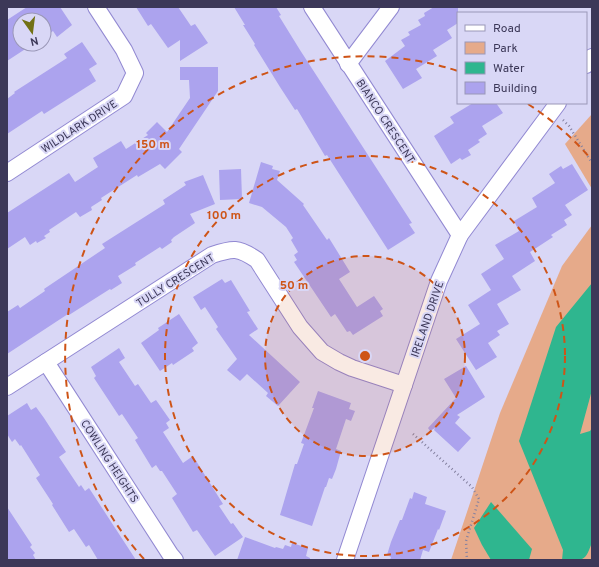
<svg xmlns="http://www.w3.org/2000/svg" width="599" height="567" viewBox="0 0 599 567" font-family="Overpass,sans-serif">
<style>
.green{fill:#e6aa8a}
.water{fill:#2fb68f}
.building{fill:#aca3ee}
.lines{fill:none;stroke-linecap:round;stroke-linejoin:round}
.street-casing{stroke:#9289d2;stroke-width:18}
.path{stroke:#8481a0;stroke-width:2.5;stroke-dasharray:1 3;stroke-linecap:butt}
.street{stroke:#fff;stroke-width:16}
.ring{fill:none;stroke:#ce5417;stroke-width:2;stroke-dasharray:7 5}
.labels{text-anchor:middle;stroke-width:4;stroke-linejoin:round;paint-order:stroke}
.street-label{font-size:11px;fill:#3c3858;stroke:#d9d7f6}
.centre{fill:#ce5417;stroke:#d9d7f6;stroke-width:2}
.ring-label{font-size:12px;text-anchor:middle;font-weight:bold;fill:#ce5417;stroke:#d9d7f6;stroke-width:4;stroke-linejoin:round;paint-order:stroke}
</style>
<rect width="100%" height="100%" fill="#d9d7f6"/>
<g class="green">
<path d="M 592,114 L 592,189 L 565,144 Z"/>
<path d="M 592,225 L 592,560 L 451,560 L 500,413 L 562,266 Z"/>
</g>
<g class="water">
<path d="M 592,283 L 592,390 L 580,434 L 590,431 L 592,428 L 592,542 C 585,563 583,560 562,560 L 563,550 L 519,441 L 556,327 Z"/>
<path d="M 491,502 L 532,549 L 529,560 L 491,560 L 482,545 L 474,528 Z"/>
</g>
<g class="building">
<path d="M 27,7 L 60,7 L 72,25 L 57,37 L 53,31 L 44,37 L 44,20 L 20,20 L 20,44 L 33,44 L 7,61 L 7,20 Z"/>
<path d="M 136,7 L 178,7 L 191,26 L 195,24 L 208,43 L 180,61 L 180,40 L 168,48 L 151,24 L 148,26 Z"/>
<path d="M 234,7 L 276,7 L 281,15 L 279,16 L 300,50 L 412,223 L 409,224 L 415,233 L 388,250 L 327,155 L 325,156 L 297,109 L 295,110 L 280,87 L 254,45 L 255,44 L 243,25 L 245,25 Z"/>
<path d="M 434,7 L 458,7 L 458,23 L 447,30 L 452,38 L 433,50 L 437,56 L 416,69 L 422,78 L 403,89 L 385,61 L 405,46 L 401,40 L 410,35 L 408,32 L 421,25 L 418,20 L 425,16 L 424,13 Z"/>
<path d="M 82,42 L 97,64 L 89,69 L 96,81 L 44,114 L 42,111 L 7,134 L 7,99 L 15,93 L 14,92 L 67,58 L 64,54 Z"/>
<path d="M 180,67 L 218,67 L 218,91 L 179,149 L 182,152 L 165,169 L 160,164 L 138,177 L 137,175 L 101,198 L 102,200 L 91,207 L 92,210 L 80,217 L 76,212 L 49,230 L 50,232 L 44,236 L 46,238 L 37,243 L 36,241 L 30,245 L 25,237 L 7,249 L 7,213 L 69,173 L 75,182 L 98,167 L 93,158 L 121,141 L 126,149 L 148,135 L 146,133 L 157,122 L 167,132 L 190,98 L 189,80 L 180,80 Z"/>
<path d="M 473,103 L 496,103 L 503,113 L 482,126 L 487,134 L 478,140 L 480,142 L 468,150 L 471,155 L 462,160 L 460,158 L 451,164 L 434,136 L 454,123 L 450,117 Z"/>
<path d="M 261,162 L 273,166 L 272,169 L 280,171 L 277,180 L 304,204 L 303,205 L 327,240 L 329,238 L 350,272 L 339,279 L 357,307 L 374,296 L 383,309 L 380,311 L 383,316 L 353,335 L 350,331 L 347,332 L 335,314 L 331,317 L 294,262 L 297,260 L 294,255 L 298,252 L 291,240 L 293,238 L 286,227 L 262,207 L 249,203 Z"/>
<path d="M 572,164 L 588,190 L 565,205 L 572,215 L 564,220 L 567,225 L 551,235 L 553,237 L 530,252 L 535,261 L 512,276 L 521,290 L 497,304 L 509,324 L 497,331 L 500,335 L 488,343 L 497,357 L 476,370 L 456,339 L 480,324 L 468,305 L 491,290 L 481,274 L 504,259 L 495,245 L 519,231 L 514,221 L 537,207 L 532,198 L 555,183 L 549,174 L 561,166 L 563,169 Z"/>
<path d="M 241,169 L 242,199 L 220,200 L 219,170 Z"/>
<path d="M 203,175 L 215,204 L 190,214 L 195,223 L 174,237 L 171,240 L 172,242 L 162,249 L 160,247 L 135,263 L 136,265 L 118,276 L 122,283 L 111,290 L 110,289 L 69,315 L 68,314 L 7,354 L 7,312 L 18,305 L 20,308 L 45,291 L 44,289 L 105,248 L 102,244 L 165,204 L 163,200 L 186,185 L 184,182 Z"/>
<path d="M 222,279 L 225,283 L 231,280 L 250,311 L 247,312 L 258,329 L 249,335 L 300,382 L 278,406 L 266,396 L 268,393 L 247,374 L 240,381 L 227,370 L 237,359 L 216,329 L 218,327 L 205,307 L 201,310 L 193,297 Z"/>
<path d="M 179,314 L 198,343 L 192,348 L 194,351 L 173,365 L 172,363 L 160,371 L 141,343 L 159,330 L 158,328 Z"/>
<path d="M 119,348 L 125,358 L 119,362 L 135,386 L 138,384 L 151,403 L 156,400 L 170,420 L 166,423 L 169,428 L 163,432 L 183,463 L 193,456 L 223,504 L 219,506 L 231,524 L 233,523 L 243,537 L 215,556 L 197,530 L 193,532 L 172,498 L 177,494 L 162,471 L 160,471 L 156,465 L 152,468 L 135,440 L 138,438 L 122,414 L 119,416 L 94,378 L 96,376 L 91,367 Z"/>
<path d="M 466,366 L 485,397 L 457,415 L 460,417 L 455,423 L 471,438 L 458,452 L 434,430 L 435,428 L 430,431 L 428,428 L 456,398 L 444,379 Z"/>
<path d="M 318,391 L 351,403 L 349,409 L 355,411 L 351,421 L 346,419 L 336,449 L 341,451 L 336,469 L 332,479 L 329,478 L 326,487 L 325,487 L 312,526 L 280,515 L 295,464 L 297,464 L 304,444 L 301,443 L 314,408 L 312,408 Z"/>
<path d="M 27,403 L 31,410 L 36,407 L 44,418 L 66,452 L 59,457 L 79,487 L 81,485 L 85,491 L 89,488 L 136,560 L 98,560 L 89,545 L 86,547 L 74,529 L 69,532 L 52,505 L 53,504 L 36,478 L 40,475 L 21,445 L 20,446 L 15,439 L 12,442 L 7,434 L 7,416 Z"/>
<path d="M 414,492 L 427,497 L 425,504 L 446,511 L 439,530 L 438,529 L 429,552 L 423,550 L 420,560 L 390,560 L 391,557 L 387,555 L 391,542 L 400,520 L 402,520 L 410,498 L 412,499 Z"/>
<path d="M 7,507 L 32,545 L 30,547 L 35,553 L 33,555 L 36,560 L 7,560 Z"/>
<path d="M 245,537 L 275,548 L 276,547 L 283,549 L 285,545 L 291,547 L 292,543 L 308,548 L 306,556 L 310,558 L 310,560 L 237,560 Z"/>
</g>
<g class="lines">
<g class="street-casing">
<g id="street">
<path d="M 312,7 L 460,235"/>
<path d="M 348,64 L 391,7"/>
<path d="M 586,65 L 592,57"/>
<path d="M 7,173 L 124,96 L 135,73 L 124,50 L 96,7"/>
<path d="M 46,362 L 170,554 L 175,560"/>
<path d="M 7,387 L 212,255 C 233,248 238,247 257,260 L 300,327 L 322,352 L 339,362 L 352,368 L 404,385"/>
<path d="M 345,560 L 439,281 L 460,235 L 558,103"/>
</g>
</g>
<g class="path">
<path d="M 563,120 L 569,126 L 592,163"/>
<path d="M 413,434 L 472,487 L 479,499 L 466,541 L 467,560"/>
</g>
<use href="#street" class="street"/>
</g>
<circle cx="365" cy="356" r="100" fill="#ce5417" fill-opacity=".12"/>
<g class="ring">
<circle cx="365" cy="356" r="100"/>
<circle cx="365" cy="356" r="200"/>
<path d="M144 559A300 300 0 0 1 458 71M528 104A300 300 0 0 1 591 159"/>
</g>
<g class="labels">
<g class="street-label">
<text transform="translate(386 121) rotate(57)" y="4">BIANCO CRESCENT</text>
<text transform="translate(79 126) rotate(-33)" y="4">WILDLARK DRIVE</text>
<text transform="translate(175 280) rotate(-32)" y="4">TULLY CRESCENT</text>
<text transform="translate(427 319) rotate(-71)" y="4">IRELAND DRIVE</text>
<text transform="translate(110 461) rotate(57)" y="4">COWLING HEIGHTS</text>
</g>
</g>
<circle cx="365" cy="356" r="6" class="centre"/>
<g class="ring-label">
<text x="153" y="148">150 m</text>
<text x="224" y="219">100 m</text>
<text x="294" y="289">50 m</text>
</g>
<rect width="599" height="567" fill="none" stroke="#3c3858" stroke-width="16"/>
<rect x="457" y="12" width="130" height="92" fill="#d9d7f6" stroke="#9a97b7"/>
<rect x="465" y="25" width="20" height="6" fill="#ffffff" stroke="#9a97b7"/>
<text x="493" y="32" font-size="12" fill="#3c3858">Road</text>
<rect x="465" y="42" width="20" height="12" fill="#e6aa8a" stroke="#9a97b7"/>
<text x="493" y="52" font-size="12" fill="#3c3858">Park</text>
<rect x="465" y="62" width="20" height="12" fill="#2fb68f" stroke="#9a97b7"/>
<text x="493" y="72" font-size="12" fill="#3c3858">Water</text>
<rect x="465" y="82" width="20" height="12" fill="#aca3ee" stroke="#9a97b7"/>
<text x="493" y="92" font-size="12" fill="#3c3858">Building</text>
<g transform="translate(32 32) rotate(166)"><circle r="19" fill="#d9d7f6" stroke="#9a97b7"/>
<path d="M0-3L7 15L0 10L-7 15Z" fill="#727115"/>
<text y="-6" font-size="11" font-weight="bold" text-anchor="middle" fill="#3c3858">N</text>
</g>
</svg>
